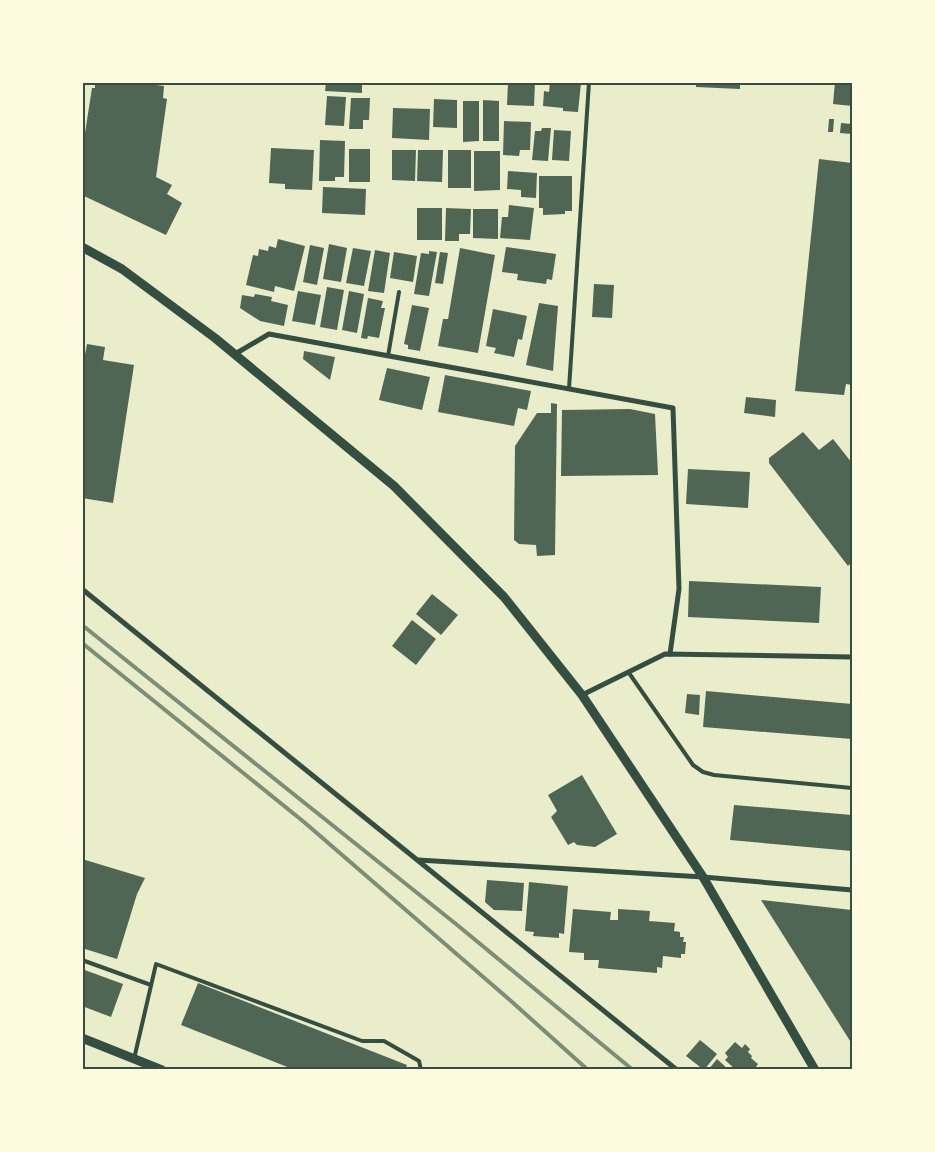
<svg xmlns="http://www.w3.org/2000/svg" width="935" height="1152" viewBox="0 0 935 1152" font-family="'Exo 2',sans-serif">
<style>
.building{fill:#4f6655}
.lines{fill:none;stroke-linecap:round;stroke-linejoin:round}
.service{stroke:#344e41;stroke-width:4}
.minor{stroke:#344e41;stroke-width:5}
.tertiary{stroke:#344e41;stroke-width:9}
.rail{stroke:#7c8e77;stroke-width:4}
.neatline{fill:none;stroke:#344e41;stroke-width:2}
</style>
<rect width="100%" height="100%" fill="#e9edc9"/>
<g class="building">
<path d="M 95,82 L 134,82 L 164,86 L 163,98 L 167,99 L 156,177 L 172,185 L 167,194 L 182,203 L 166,235 L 82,195 L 82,152 L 92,88 L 95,88 Z"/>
<path d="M 326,82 L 362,82 L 362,93 L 325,91 Z"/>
<path d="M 508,82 L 535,82 L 534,106 L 507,105 Z"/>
<path d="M 550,82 L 581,83 L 578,112 L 563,111 L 563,108 L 543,106 L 544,91 L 549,92 Z"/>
<path d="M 696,82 L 740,82 L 740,89 L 696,87 Z"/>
<path d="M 835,82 L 852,82 L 852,106 L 833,104 Z"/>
<path d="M 327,96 L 346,97 L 344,126 L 325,125 Z"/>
<path d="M 351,98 L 370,98 L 369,120 L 363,120 L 363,129 L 349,129 Z"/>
<path d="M 434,99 L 457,100 L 457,128 L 433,127 Z"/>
<path d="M 483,100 L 499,101 L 499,141 L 483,141 Z"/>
<path d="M 463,101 L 479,101 L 479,141 L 463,142 Z"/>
<path d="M 393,108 L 430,109 L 429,140 L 392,138 Z"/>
<path d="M 829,119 L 834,119 L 833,132 L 828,132 Z"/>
<path d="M 504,121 L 531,122 L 530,150 L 520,150 L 519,156 L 503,155 Z"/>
<path d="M 841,123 L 852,124 L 852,134 L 840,133 Z"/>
<path d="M 542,128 L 551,128 L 548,161 L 532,160 L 535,131 L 541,131 Z"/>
<path d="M 554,130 L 571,131 L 569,161 L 552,160 Z"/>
<path d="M 320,140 L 345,141 L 344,177 L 335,177 L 335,181 L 319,181 Z"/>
<path d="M 271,148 L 314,150 L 312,190 L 285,189 L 285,184 L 269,183 Z"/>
<rect x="349" y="149" width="21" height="33"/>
<path d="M 392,150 L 416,150 L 415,181 L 392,180 Z"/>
<path d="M 418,150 L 443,150 L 442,182 L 417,181 Z"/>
<rect x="448" y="150" width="23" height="38"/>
<path d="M 474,151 L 500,151 L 500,190 L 474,191 Z"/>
<path d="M 819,159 L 852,163 L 852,385 L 846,384 L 844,395 L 795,391 Z"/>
<path d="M 508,171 L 537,173 L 536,198 L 521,197 L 521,190 L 507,189 Z"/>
<path d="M 539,176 L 572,176 L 572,211 L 565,211 L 565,214 L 543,215 L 543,208 L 539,208 Z"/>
<path d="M 323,187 L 366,189 L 365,215 L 322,213 Z"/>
<path d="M 509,205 L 534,208 L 530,240 L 500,238 L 502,217 L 508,217 Z"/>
<rect x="417" y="208" width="25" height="32"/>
<path d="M 446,208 L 471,209 L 470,234 L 459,234 L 459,241 L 445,241 Z"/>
<path d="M 473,209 L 498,209 L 498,239 L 473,238 Z"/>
<path d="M 278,239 L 305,246 L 294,291 L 275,286 L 274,292 L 246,285 L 253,255 L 258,256 L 259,249 L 268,251 L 269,246 L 276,248 Z"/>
<path d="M 329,244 L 347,248 L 341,282 L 323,279 Z"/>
<path d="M 310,245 L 324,248 L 317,285 L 303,282 Z"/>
<path d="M 506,247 L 556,254 L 552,280 L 547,279 L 546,284 L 517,280 L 518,274 L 502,272 Z"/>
<path d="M 353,248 L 371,251 L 364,286 L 346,283 Z"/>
<path d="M 460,248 L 495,255 L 478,353 L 438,346 L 443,319 L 448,319 Z"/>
<path d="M 375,250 L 390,253 L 384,293 L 368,291 Z"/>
<path d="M 429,251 L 437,252 L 429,296 L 414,294 L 421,253 L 429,254 Z"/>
<path d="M 394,252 L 417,256 L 413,282 L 390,278 Z"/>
<path d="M 440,252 L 448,253 L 443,284 L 435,283 Z"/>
<path d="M 594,284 L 614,285 L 612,318 L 592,317 Z"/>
<path d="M 327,287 L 344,290 L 337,330 L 320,327 Z"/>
<path d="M 298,291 L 321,295 L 315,325 L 292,321 Z"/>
<path d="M 349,291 L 364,294 L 357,333 L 342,330 Z"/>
<path d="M 255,294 L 272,297 L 271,301 L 288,305 L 284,326 L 260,321 L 240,308 L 242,295 L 254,297 Z"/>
<path d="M 368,298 L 383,301 L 381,308 L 385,308 L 379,338 L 368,336 L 367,339 L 361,338 Z"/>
<path d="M 539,303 L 558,306 L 553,371 L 526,365 Z"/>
<path d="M 412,305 L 429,308 L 420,351 L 408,349 L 408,345 L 404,344 Z"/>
<path d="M 493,309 L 527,316 L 522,340 L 518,339 L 514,357 L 494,353 L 496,348 L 486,346 Z"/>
<path d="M 87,344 L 105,347 L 103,360 L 134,365 L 113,503 L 82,498 L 82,370 Z"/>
<path d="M 304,351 L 335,357 L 330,380 L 303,359 Z"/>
<path d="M 387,368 L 430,377 L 422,410 L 379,400 Z"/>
<path d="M 445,375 L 531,391 L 527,410 L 518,408 L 514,426 L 438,412 Z"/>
<path d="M 746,397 L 776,400 L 775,417 L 744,413 Z"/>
<path d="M 551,403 L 557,404 L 555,555 L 537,556 L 536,545 L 519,544 L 514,540 L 515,446 L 537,413 L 551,413 Z"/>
<path d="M 630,409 L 655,414 L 658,475 L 561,476 L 562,410 Z"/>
<path d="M 803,432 L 819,450 L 833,439 L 852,463 L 852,567 L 850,564 L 848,566 L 769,463 L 769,458 Z"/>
<path d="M 688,469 L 750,472 L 748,508 L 686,504 Z"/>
<path d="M 689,581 L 821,587 L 819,623 L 688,617 Z"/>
<path d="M 432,594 L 458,615 L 441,635 L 416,614 Z"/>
<path d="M 412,620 L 436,639 L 416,665 L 392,646 Z"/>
<path d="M 706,691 L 852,704 L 852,739 L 703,727 Z"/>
<path d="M 687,694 L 700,695 L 699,715 L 685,713 Z"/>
<path d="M 582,775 L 617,834 L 595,847 L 577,845 L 574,842 L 568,845 L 551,817 L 557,811 L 548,795 Z"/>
<path d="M 734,805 L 852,815 L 852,851 L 730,840 Z"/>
<path d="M 82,859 L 145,878 L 137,894 L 117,959 L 82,948 Z"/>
<path d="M 487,880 L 524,883 L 522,911 L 494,910 L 485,902 Z"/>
<path d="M 529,882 L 568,886 L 564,934 L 559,933 L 559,938 L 533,936 L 534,932 L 525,931 Z"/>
<path d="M 761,900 L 852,910 L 852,1044 Z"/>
<path d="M 573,909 L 611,912 L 610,920 L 618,920 L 618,909 L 650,911 L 649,921 L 675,923 L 674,931 L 680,932 L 680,937 L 684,937 L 683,942 L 686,942 L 685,954 L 681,954 L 681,958 L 663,956 L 662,968 L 657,967 L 657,973 L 598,968 L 599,960 L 584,960 L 584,953 L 569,952 Z"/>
<path d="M 82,969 L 123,984 L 111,1017 L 82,1006 Z"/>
<path d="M 198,983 L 407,1065 L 405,1070 L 295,1070 L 181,1025 Z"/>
<path d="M 700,1040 L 717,1054 L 704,1070 L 686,1056 Z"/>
<path d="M 735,1042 L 742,1048 L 745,1044 L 750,1049 L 748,1052 L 752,1056 L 751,1058 L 758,1064 L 754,1070 L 736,1070 L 725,1060 L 728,1057 L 725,1053 Z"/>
<path d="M 717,1059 L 729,1070 L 708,1070 Z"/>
</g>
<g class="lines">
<g class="service">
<path d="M 388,356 L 399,292"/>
<path d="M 569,389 L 589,82"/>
<path d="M 629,673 L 693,765 L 703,772 L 714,775 L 852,788"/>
<path d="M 82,960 L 151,985"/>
<path d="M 134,1059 L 156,964 L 362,1041 L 384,1041 L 419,1061 L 421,1070"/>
</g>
<g class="minor">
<path d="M 235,354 L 269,334 L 673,408 L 679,589 L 670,654"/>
<path d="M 82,589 L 677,1070"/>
<path d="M 582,695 L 665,654 L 852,657"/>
<path d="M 418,860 L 703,877 L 852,890"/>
</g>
<g class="tertiary">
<path d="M 82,247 L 122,269 L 215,338 L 394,486 L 504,597 L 582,695 L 703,877 L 815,1070"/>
<path d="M 82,1038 L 162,1070"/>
</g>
<g class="rail">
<path d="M 82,625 L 456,924 L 633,1070"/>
<path d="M 82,643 L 304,822 L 511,1001 L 588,1070"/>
</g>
</g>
<rect width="935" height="1152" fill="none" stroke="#fefae0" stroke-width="168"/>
<rect x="84" y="84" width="767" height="984" class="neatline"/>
</svg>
